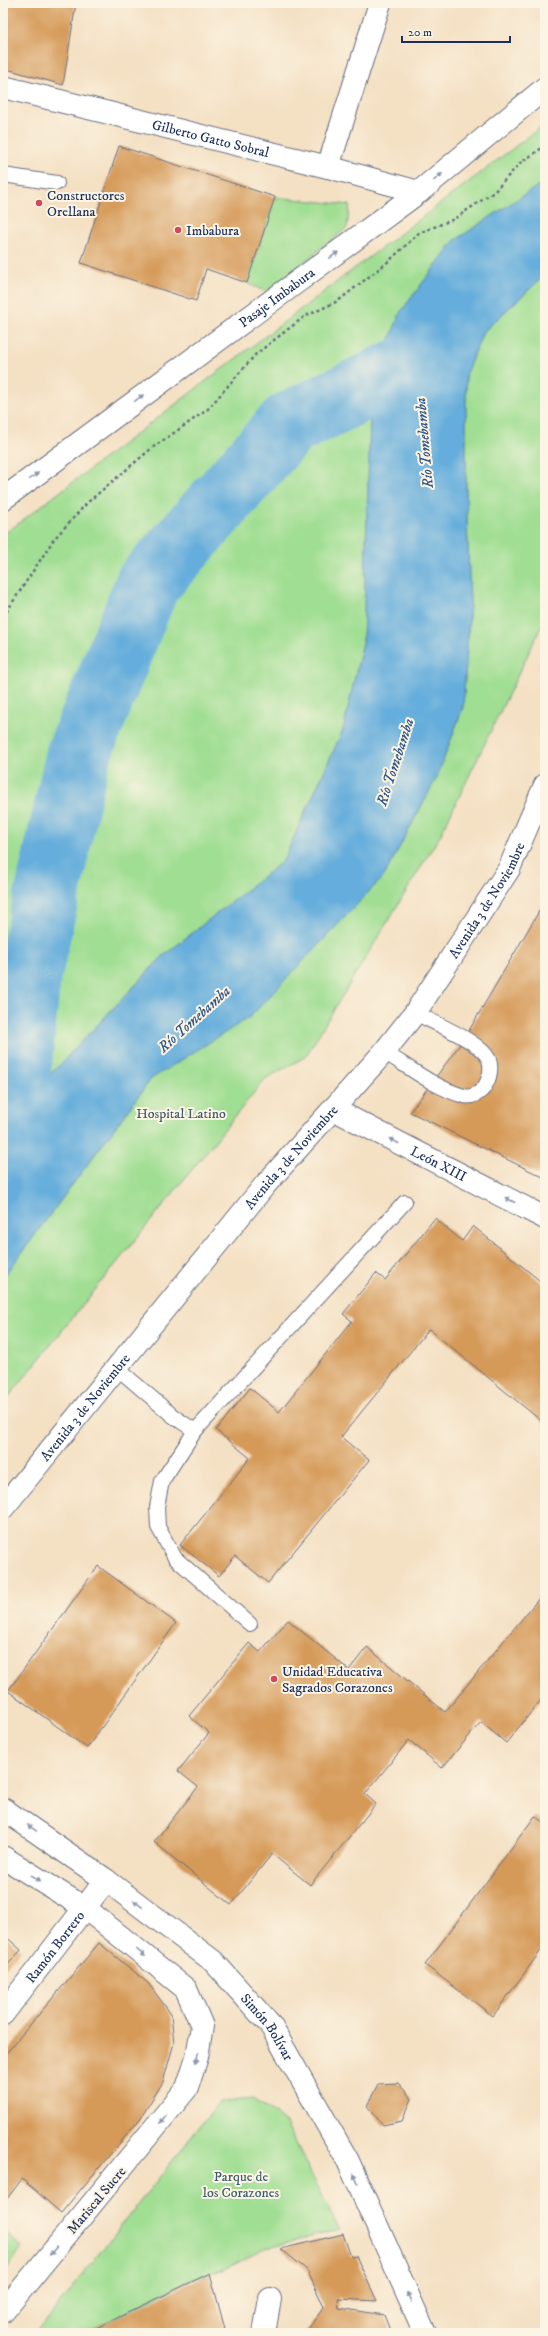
<svg xmlns="http://www.w3.org/2000/svg" width="548" height="2336" viewBox="0 0 548 2336" font-family="'IM FELL DW Pica',serif">
<style>
.green{fill:#a0de93;stroke:#5e8678}
.water{fill:#65addc;stroke:#406e9d}
.lines{fill:none;stroke-linecap:round;stroke-linejoin:round}
.river{stroke:#65addc;stroke-width:65}
.building{fill:#d59a59}
.service-casing{stroke:#676d81;stroke-width:16}
.minor-casing{stroke:#676d81;stroke-width:24}
.tertiary-casing{stroke:#676d81;stroke-width:24}
.path{stroke:#676d81;stroke-width:2.5;stroke-dasharray:3 3;stroke-linecap:butt}
.service{stroke:#fff;stroke-width:14}
.minor{stroke:#fff;stroke-width:22}
.tertiary{stroke:#fff;stroke-width:22}
.oneway{fill:#8d97ae}
.poi-dot{fill:#d1495b;stroke:#fcf5e5;stroke-width:1.5}
.labels{text-anchor:middle;stroke-width:4;stroke-linejoin:round;paint-order:stroke}
.street-label{font-size:14px;fill:#1b2f5e;stroke:#fcf5e5}
.poi-label{font-size:14px;fill:#1b2f5e;stroke:#fcf5e5;text-anchor:start}
.park-label{font-size:14px;fill:#3c5b6b;stroke:#fcf5e5}
.water-label{font-size:15px;font-style:italic;fill:#315584;stroke:#fcf5e5}
</style>
<rect width="100%" height="100%" fill="#fcf5e5"/>
<filter id="ink" filterUnits="userSpaceOnUse"><feTurbulence type="fractalNoise" baseFrequency=".025" numOctaves="2"/><feDisplacementMap in="SourceGraphic" scale="8" xChannelSelector="R" yChannelSelector="G"/><feConvolveMatrix kernelMatrix="1 2 1 2 8 2 1 2 1" color-interpolation-filters="sRGB"/></filter>
<filter id="wash" filterUnits="userSpaceOnUse"><feTurbulence type="fractalNoise" baseFrequency=".012" numOctaves="4" result="noise"/><feDisplacementMap in="SourceGraphic" scale="16" xChannelSelector="R" yChannelSelector="G"/><feGaussianBlur stdDeviation="0.9" result="paint"/><feColorMatrix in="noise" values="0 0 0 0 0 0 0 0 0 0 0 0 0 0 0 0 0 1.4 0 .05"/><feComposite in="paint" operator="in"/></filter>
<g filter="url(#wash)">
<rect width="100%" height="100%" fill="#f4e0c3"/>
<g class="green">
<path d="M 545,124 L 545,181 L 454,241 L 400,313 L 371,388 L 363,642 L 343,730 L 283,861 L 162,957 L 26,1100 L 3,1132 L 3,535 Z"/>
<path d="M 275,197 L 350,205 L 347,228 L 266,292 L 247,283 Z"/>
<path d="M 545,275 L 545,619 L 441,834 L 305,1057 L 265,1079 L 3,1404 L 3,1278 L 151,1079 L 384,876 L 437,777 L 463,707 L 470,604 L 466,490 L 466,373 L 483,332 Z"/>
<path d="M 254,2099 L 286,2123 L 339,2230 L 267,2248 L 225,2269 L 194,2278 L 86,2333 L 36,2333 L 219,2102 Z"/>
<path d="M 3,2231 L 22,2247 L 3,2276 Z"/>
</g>
<path class="water" d="M 545,181 L 545,275 L 483,332 L 466,373 L 466,490 L 470,604 L 463,707 L 437,777 L 384,876 L 250,1017 L 151,1079 L 3,1278 L 3,1132 L 26,1100 L 162,957 L 283,861 L 343,730 L 363,642 L 371,388 L 400,313 L 454,241 Z"/>
<g class="lines">
<path class="river" d="M 11,1202 L 10,1154 L 28,980 L 78,755 L 148,583 L 289,424 L 417,362"/>
</g>
<g id="blocks">
<g class="building">
<path d="M 3,3 L 76,3 L 63,85 L 3,68 Z"/>
<path d="M 119,146 L 275,197 L 247,283 L 206,269 L 196,301 L 81,263 Z"/>
<path d="M 545,901 L 545,1178 L 410,1112 L 464,1039 Z"/>
<path d="M 435,1218 L 462,1241 L 473,1226 L 545,1285 L 545,1424 L 429,1329 L 341,1437 L 369,1460 L 268,1583 L 235,1556 L 219,1576 L 180,1545 L 250,1458 L 216,1430 L 250,1388 L 279,1412 L 352,1321 L 343,1314 L 376,1273 L 385,1280 Z"/>
<path d="M 98,1566 L 176,1623 L 87,1748 L 8,1691 Z"/>
<path d="M 545,1591 L 545,1695 L 506,1743 L 481,1722 L 442,1768 L 409,1740 L 365,1794 L 376,1804 L 310,1885 L 272,1854 L 231,1905 L 154,1842 L 198,1787 L 178,1771 L 209,1733 L 189,1716 L 249,1643 L 260,1652 L 288,1620 L 349,1670 L 367,1647 L 445,1712 Z"/>
<path d="M 535,1816 L 545,1824 L 545,1945 L 493,2016 L 425,1965 Z"/>
<path d="M 3,1934 L 21,1950 L 3,1970 Z"/>
<path d="M 99,1943 L 148,1983 L 171,2014 L 174,2043 L 163,2082 L 140,2119 L 61,2213 L 22,2179 L 3,2204 L 3,2057 Z"/>
<path d="M 398,2083 L 412,2099 L 402,2121 L 383,2125 L 367,2106 L 378,2084 Z"/>
<path d="M 343,2234 L 351,2257 L 356,2256 L 377,2301 L 338,2299 L 339,2308 L 384,2315 L 391,2333 L 305,2333 L 324,2307 L 307,2270 L 281,2249 Z"/>
<path d="M 210,2273 L 226,2333 L 86,2333 Z"/>
</g>
</g>
</g>
<g filter="url(#ink)">
<use href="#blocks" fill-opacity="0" stroke="#676d81" stroke-width="1"/>
<g class="lines">
<g class="service-casing">
<g id="service">
<path d="M 3,175 L 57,183"/>
<path d="M 384,1052 C 409,1067 435,1088 464,1096 C 472,1098 481,1093 485,1086 C 489,1079 492,1069 489,1060 C 482,1042 432,1022 415,1013"/>
<path d="M 117,1368 L 173,1416 L 195,1431 L 405,1202"/>
<path d="M 195,1431 L 162,1481 L 157,1507 L 158,1527 L 175,1558 L 250,1624"/>
</g>
</g>
<g class="minor-casing">
<g id="minor">
<path id="s1" d="M 3,87 L 328,167 L 419,192"/>
<path d="M 328,167 L 380,3"/>
<path id="s2" d="M 3,499 L 419,192 L 545,88"/>
<path id="s3" d="M 333,1109 L 545,1218"/>
<path id="s4" d="M 3,1809 L 106,1880 L 213,1961 L 271,2026 L 348,2161 L 425,2333"/>
<path d="M 3,1857 L 85,1908 L 186,1989 L 202,2026 L 197,2057 L 187,2088 L 3,2312"/>
<path id="s5" d="M 3,2014 L 106,1880"/>
<path d="M 264,2333 L 270,2299"/>
</g>
</g>
<g class="tertiary-casing">
<g id="tertiary">
<path id="s6" d="M 3,1508 L 265,1185 L 384,1052 L 415,1013 L 509,869 L 545,785"/>
</g>
</g>
<path class="path" d="M 3,617 L 54,539 L 88,502 L 152,448 L 207,410 L 256,354 L 304,317 L 338,301 L 389,261 L 419,233 L 454,219 L 494,192 L 520,163 L 545,146"/>
<use href="#service" class="service"/>
<use href="#minor" class="minor"/>
<use href="#tertiary" class="tertiary"/>
</g>
<defs><path id="oneway-solid" d="M-6-.8H1V-3.2L6.5 0L1 3.2V.8H-6Z"/></defs>
<g class="oneway">
<use href="#oneway-solid" transform="translate(438 177) rotate(-40)"/>
<use href="#oneway-solid" transform="translate(334 255) rotate(-36)"/>
<use href="#oneway-solid" transform="translate(139 398) rotate(-36)"/>
<use href="#oneway-solid" transform="translate(34 476) rotate(-36)"/>
<use href="#oneway-solid" transform="translate(394 1141) rotate(-153)"/>
<use href="#oneway-solid" transform="translate(510 1200) rotate(-153)"/>
<use href="#oneway-solid" transform="translate(32 1828) rotate(-146)"/>
<use href="#oneway-solid" transform="translate(36 1878) rotate(32)"/>
<use href="#oneway-solid" transform="translate(138 1904) rotate(-143)"/>
<use href="#oneway-solid" transform="translate(141 1953) rotate(39)"/>
<use href="#oneway-solid" transform="translate(197 2058) rotate(104)"/>
<use href="#oneway-solid" transform="translate(163 2119) rotate(129)"/>
<use href="#oneway-solid" transform="translate(356 2179) rotate(-114)"/>
<use href="#oneway-solid" transform="translate(53 2251) rotate(130)"/>
<use href="#oneway-solid" transform="translate(409 2297) rotate(-114)"/>
</g>
</g>
<g class="poi-dot">
<circle cx="39" cy="203" r="4"/>
<circle cx="178" cy="230" r="4"/>
<circle cx="274" cy="1679" r="4"/>
</g>
<g class="labels">
<g class="street-label">
<text dy="5" stroke="none"><textPath href="#s1" startOffset="214">Gilberto Gatto Sobral</textPath></text>
<text dy="5" stroke="none"><textPath href="#s2" startOffset="340">Pasaje Imbabura</textPath></text>
<text dy="5" stroke="none"><textPath href="#s6" startOffset="778">Avenida 3 de Noviembre</textPath></text>
<text dy="5" stroke="none"><textPath href="#s6" startOffset="454">Avenida 3 de Noviembre</textPath></text>
<text dy="5" stroke="none"><textPath href="#s3" startOffset="119">León XIII</textPath></text>
<text dy="5" stroke="none"><textPath href="#s6" startOffset="130">Avenida 3 de Noviembre</textPath></text>
<text dy="5" stroke="none"><textPath href="#s5" startOffset="85">Ramón Borrero</textPath></text>
<text dy="5" stroke="none"><textPath href="#s4" startOffset="345">Simón Bolívar</textPath></text>
<text transform="translate(96 2200) rotate(-50)" y="5">Mariscal Sucre</text>
</g>
<g class="poi-label">
<text x="47" y="200">Constructores<tspan x="47" dy="16">Orellana</tspan></text>
<text x="186" y="235">Imbabura</text>
<text x="282" y="1676">Unidad Educativa<tspan x="282" dy="16">Sagrados Corazones</tspan></text>
</g>
<g class="park-label">
<text x="181" y="1118">Hospital Latino</text>
<text x="241" y="2181">Parque de<tspan x="241" dy="16">los Corazones</tspan></text>
</g>
<g class="water-label">
<text transform="translate(424 443) rotate(-95)" y="5">Río Tomebamba</text>
<text transform="translate(395 762) rotate(-72)" y="5">Río Tomebamba</text>
<text transform="translate(194 1019) rotate(-42)" y="5">Río Tomebamba</text>
</g>
</g>
<rect width="548" height="2336" fill="none" stroke="#fcf5e5" stroke-width="16"/>
<path d="M402 36v6h108v-6" fill="none" stroke="#1b2f5e" stroke-width="2"/>
<text x="408" y="36" font-size="12" fill="#1b2f5e" stroke="#fcf5e5" stroke-width="3" paint-order="stroke">20 m</text>
</svg>
